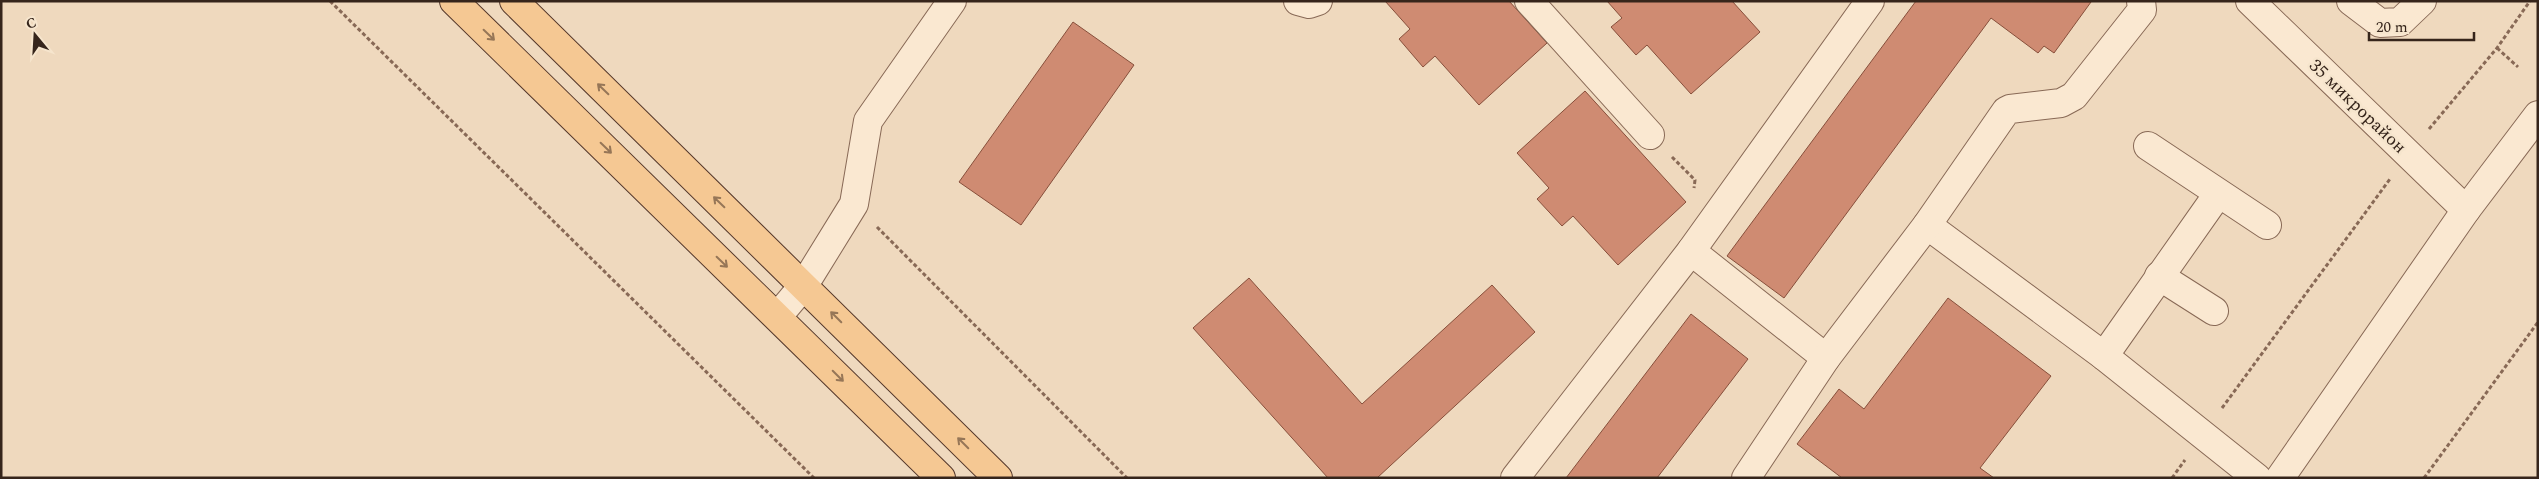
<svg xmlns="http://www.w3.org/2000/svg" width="2539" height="479" viewBox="0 0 2539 479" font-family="Spectral,serif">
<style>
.building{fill:#cf8b72;stroke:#874f3b}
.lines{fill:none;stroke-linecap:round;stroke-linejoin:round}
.minor-casing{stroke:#886956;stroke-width:30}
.major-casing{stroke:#55382b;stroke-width:30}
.path{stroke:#886956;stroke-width:3;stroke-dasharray:4 2.5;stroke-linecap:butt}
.minor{stroke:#fae8d1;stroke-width:28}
.major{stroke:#f5c893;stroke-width:28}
.oneway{stroke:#967657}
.labels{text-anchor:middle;stroke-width:5;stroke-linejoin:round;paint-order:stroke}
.street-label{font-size:18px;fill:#36251b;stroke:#f6e5cd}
</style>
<rect width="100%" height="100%" fill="#efd9be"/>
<g class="building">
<path d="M 1385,1 L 1509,1 L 1547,43 L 1479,105 L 1435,56 L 1423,67 L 1399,39 L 1410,29 Z"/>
<path d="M 1607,1 L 1732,1 L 1760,32 L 1691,94 L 1647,45 L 1636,55 L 1611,27 L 1622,18 Z"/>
<path d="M 1916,1 L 2091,2 L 2054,53 L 2044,46 L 2038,53 L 1991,18 L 1784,298 L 1727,256 Z"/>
<path d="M 1073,22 L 1134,65 L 1021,225 L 959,182 Z"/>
<path d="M 1585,91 L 1686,202 L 1618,265 L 1573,216 L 1562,226 L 1537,199 L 1549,188 L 1517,153 Z"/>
<path d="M 1249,278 L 1362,404 L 1492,285 L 1535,332 L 1377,478 L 1328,478 L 1193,328 Z"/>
<path d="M 1948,298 L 2051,376 L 1980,468 L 1994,478 L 1842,478 L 1797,444 L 1839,389 L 1864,409 Z"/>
<path d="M 1691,314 L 1748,359 L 1657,478 L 1566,478 Z"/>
</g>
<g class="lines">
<g class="minor-casing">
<g id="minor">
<path d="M 1298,1 L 1309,4 L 1318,1"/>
<path d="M 1529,1 L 1650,135"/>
<path d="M 2250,1 L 2466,210"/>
<path d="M 2351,1 L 2380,23 L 2400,22 L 2422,1"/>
<path d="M 2148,146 L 2267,225"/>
<path d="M 1927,225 L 2104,356 L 2257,478"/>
<path d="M 1691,251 L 1826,358"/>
<path d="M 2159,276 L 2214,311"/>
<path d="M 778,316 L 804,285 L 854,204 L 868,121 L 952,1"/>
<path d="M 2104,356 L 2218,194"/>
<path d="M 1515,478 L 1691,251 L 1870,1"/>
<path d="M 1746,478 L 1826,358 L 1927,225 L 2006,111 L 2010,109 L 2061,103 L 2074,96 L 2142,10 L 2141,1"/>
<path d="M 2280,478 L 2466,210 L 2538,115"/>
</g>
</g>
<g class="major-casing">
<g id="major">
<path d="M 454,1 L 941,478"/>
<path d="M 514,1 L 998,478"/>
</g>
</g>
<g class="path">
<path d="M 330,1 L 814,478"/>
<path d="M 2497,48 L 2518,67"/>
<path d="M 2429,129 L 2497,48 L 2530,1"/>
<path d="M 1672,157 L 1695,180 L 1694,188"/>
<path d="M 877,227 L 1127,478"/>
<path d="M 2222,408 L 2390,179"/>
<path d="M 2172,478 L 2185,460"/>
<path d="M 2424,478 L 2538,322"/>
</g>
<use href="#minor" class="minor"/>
<use href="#major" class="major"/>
</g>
<defs><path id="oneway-shaft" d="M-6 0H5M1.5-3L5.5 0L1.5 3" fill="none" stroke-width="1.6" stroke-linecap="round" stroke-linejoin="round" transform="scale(1.25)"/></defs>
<g class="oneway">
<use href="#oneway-shaft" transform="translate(489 35) rotate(44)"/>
<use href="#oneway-shaft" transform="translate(603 89) rotate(-136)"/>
<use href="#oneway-shaft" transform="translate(606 148) rotate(44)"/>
<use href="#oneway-shaft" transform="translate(719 202) rotate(-136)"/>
<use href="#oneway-shaft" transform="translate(722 262) rotate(44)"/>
<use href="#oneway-shaft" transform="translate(836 317) rotate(-135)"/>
<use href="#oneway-shaft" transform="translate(838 376) rotate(45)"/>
<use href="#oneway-shaft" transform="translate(963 443) rotate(-135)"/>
</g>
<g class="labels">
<g class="street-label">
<text transform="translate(2358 106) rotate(44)" y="6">35 микрорайон</text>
</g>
</g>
<rect width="2539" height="479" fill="none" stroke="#36251b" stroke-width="5"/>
<g transform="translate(35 35) rotate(342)" stroke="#f6e5cd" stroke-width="4" paint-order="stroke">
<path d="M0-4L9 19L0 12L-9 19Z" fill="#36251b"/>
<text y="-8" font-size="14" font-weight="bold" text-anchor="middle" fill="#36251b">С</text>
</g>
<path d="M2369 32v8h105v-8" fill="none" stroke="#36251b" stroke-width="2.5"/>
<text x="2376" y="32" font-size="15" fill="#36251b" stroke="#f6e5cd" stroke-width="4" paint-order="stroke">20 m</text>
</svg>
